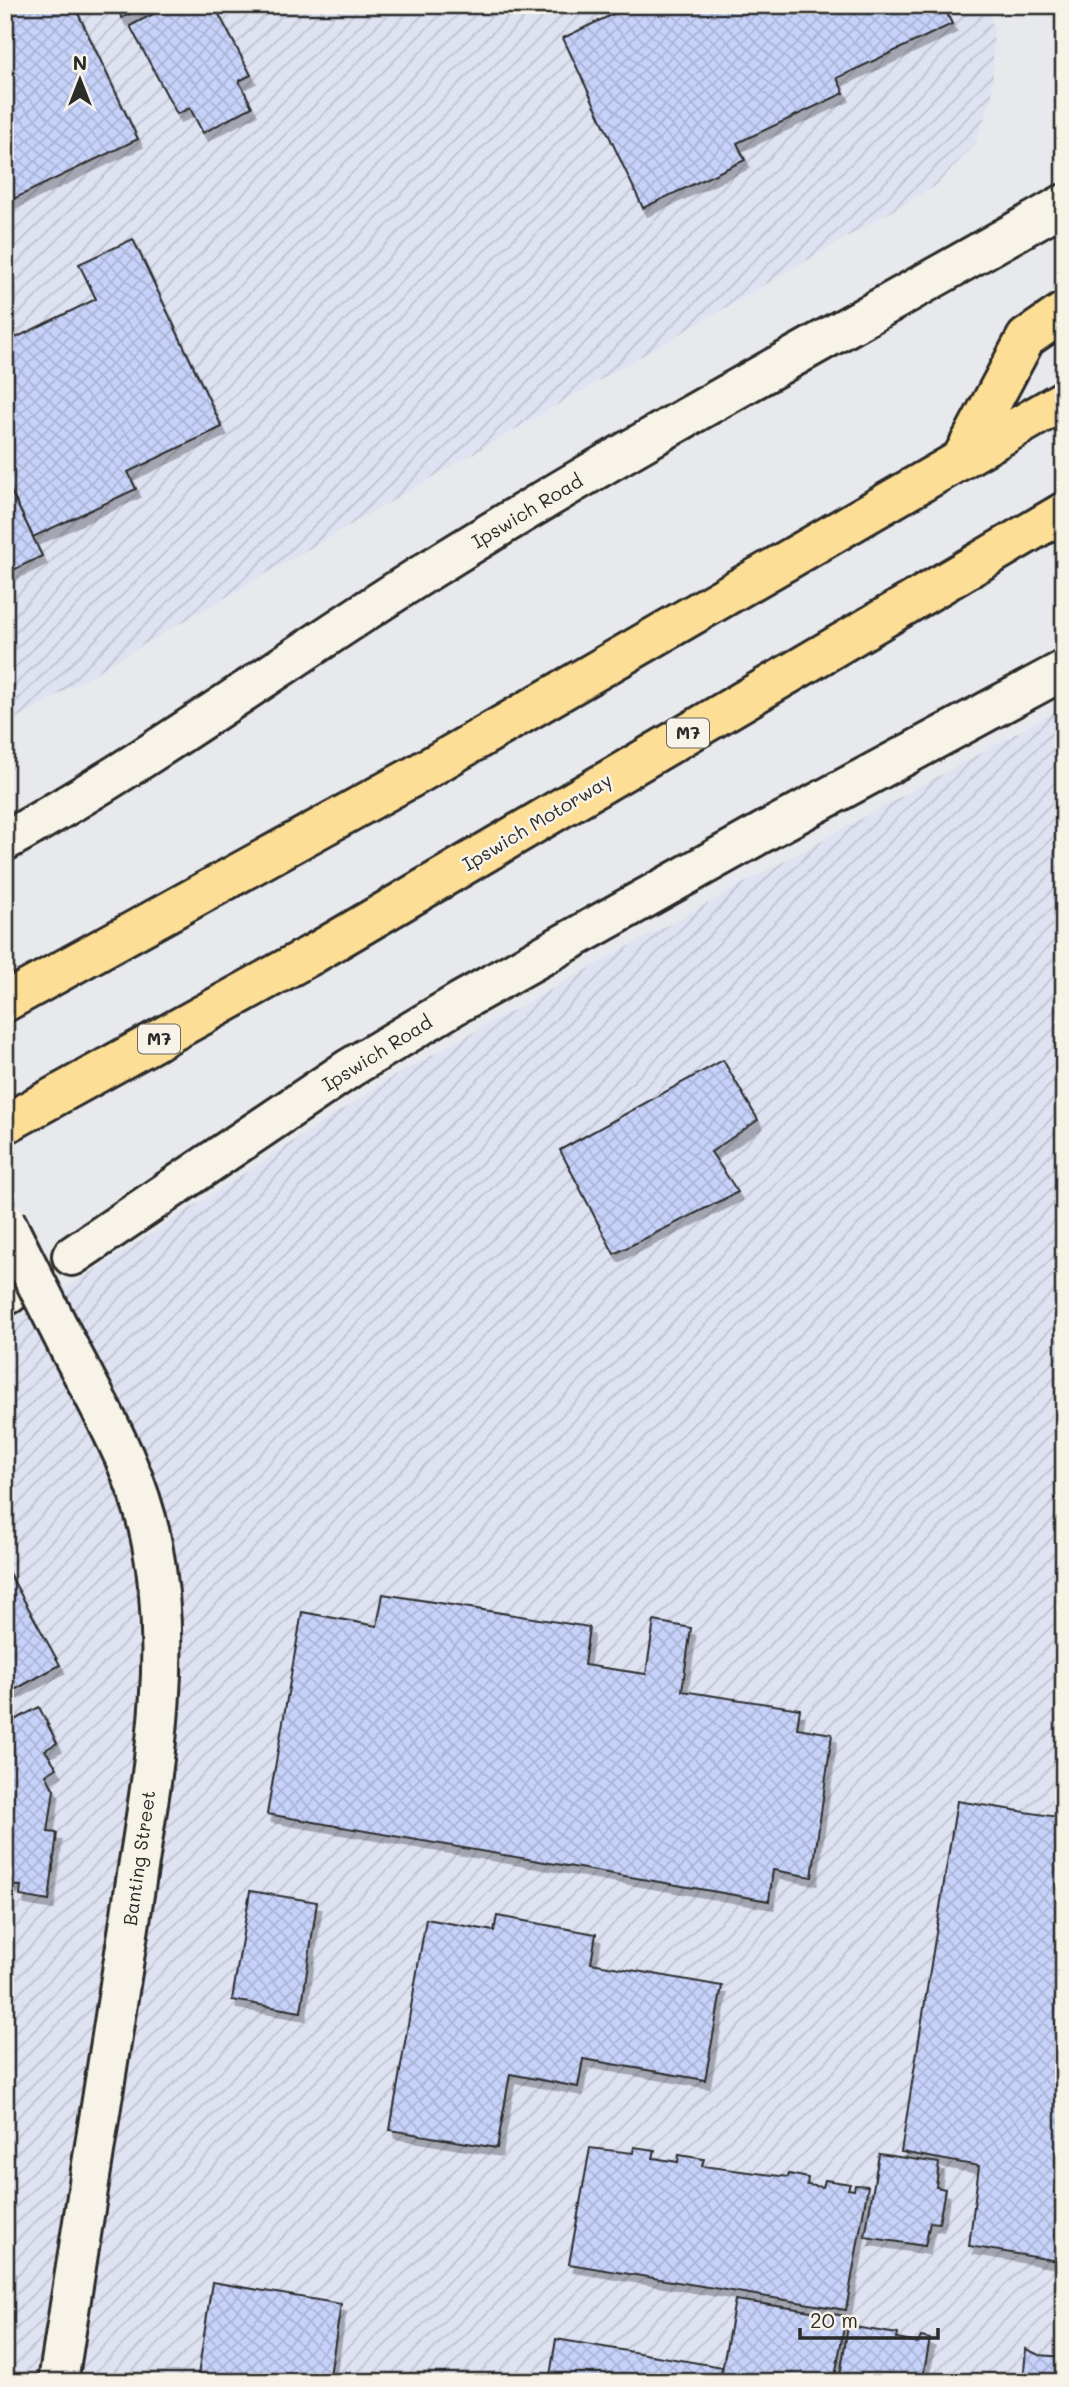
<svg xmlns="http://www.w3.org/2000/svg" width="1069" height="2387" viewBox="0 0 1069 2387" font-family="Mali,sans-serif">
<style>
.industrial{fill:url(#industrial-furrows)}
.building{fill:url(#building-cross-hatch);stroke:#2b2b2b;stroke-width:2;filter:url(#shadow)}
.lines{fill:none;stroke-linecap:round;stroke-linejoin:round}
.street-casing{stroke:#2b2b2b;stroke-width:44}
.highway-casing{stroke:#2b2b2b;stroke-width:44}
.street{stroke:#f7f3e8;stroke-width:38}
.highway{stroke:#fdde96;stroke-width:38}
.street-bridge-casing{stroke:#2b2b2b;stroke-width:44;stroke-linecap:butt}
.street-bridge{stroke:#f7f3e8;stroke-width:38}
.labels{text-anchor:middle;stroke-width:5;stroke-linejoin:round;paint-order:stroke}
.shield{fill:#f7f3e8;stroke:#686764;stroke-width:2}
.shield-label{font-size:18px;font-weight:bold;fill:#2b2b2b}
.street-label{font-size:19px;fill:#2b2b2b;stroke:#f7f3e8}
</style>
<defs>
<pattern id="industrial-furrows" width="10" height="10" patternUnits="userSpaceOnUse" patternTransform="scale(1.75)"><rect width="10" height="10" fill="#dee2f1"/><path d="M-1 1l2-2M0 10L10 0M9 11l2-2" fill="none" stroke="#bfc2cf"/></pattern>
<pattern id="building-cross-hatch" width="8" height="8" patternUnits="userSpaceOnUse" patternTransform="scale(1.75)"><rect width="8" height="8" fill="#c6d2f9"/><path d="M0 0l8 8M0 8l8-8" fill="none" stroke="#aab4d6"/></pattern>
<filter id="shadow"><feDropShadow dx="4.5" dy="8" stdDeviation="0" flood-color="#0004"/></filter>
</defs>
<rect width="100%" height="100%" fill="#e8e9ed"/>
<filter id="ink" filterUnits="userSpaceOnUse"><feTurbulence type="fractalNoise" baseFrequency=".0143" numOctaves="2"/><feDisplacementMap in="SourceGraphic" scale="14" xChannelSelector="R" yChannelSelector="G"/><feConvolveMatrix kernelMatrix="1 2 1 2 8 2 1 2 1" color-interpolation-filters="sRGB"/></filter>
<g filter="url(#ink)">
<g class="industrial">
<path d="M 5,5 L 988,5 L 994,34 L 992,97 L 975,144 L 935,186 L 5,725 Z"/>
<path d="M 1064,707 L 1064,2382 L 5,2382 L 5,1325 L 86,1276 L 394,1076 Z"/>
</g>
<g class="building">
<path d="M 5,5 L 74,5 L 138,139 L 5,203 Z"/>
<path d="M 115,5 L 146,5 L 122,18 Z"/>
<path d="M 170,5 L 214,5 L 251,75 L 239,81 L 252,107 L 203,133 L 190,108 L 177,114 L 130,26 Z"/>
<path d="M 632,5 L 943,5 L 952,24 L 837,78 L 844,93 L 737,143 L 745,160 L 643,208 L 563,38 Z"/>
<path d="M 133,239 L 222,427 L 128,472 L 136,489 L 33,537 L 5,479 L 5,339 L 7,342 L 96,299 L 79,264 Z"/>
<path d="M 5,479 L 42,556 L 5,574 Z"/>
<path d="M 723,1060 L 758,1120 L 711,1152 L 738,1192 L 614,1254 L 560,1150 Z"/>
<path d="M 1064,1180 L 1064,1215 L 1058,1214 Z"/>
<path d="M 5,1566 L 60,1665 L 5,1695 Z"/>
<path d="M 383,1594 L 589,1627 L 584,1665 L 646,1674 L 654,1621 L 691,1628 L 682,1691 L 800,1709 L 797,1728 L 832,1734 L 812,1877 L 773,1870 L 769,1901 L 267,1814 L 302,1612 L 377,1626 Z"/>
<path d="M 39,1707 L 57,1743 L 45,1750 L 57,1768 L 46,1775 L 54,1790 L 48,1832 L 57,1833 L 49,1901 L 20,1896 L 21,1886 L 5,1885 L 5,1725 Z"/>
<path d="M 957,1801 L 1064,1818 L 1064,2262 L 969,2246 L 979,2166 L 901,2152 Z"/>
<path d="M 250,1891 L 317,1902 L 301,2012 L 232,2000 Z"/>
<path d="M 497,1916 L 596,1934 L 591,1963 L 722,1986 L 705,2080 L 583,2059 L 578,2087 L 510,2074 L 497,2148 L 390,2130 L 426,1919 L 494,1931 Z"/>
<path d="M 634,2147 L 655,2150 L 653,2158 L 678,2162 L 679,2155 L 704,2159 L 702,2166 L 788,2177 L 789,2174 L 808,2178 L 807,2185 L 823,2187 L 825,2180 L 850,2184 L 848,2189 L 854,2190 L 855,2185 L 868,2186 L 846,2310 L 569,2264 L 590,2148 L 633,2153 Z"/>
<path d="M 879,2154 L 939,2163 L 936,2187 L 945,2189 L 939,2223 L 930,2222 L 925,2246 L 865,2237 Z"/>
<path d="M 212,2282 L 341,2304 L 329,2382 L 197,2382 Z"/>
<path d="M 735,2300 L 846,2316 L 834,2382 L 720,2382 Z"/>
<path d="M 848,2326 L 898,2334 L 897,2339 L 918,2343 L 921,2337 L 930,2339 L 922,2382 L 839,2382 Z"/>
<path d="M 556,2339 L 722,2367 L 720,2382 L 549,2382 Z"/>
<path d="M 1026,2349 L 1039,2355 L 1064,2357 L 1064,2382 L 1023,2382 Z"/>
</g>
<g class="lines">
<g class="street-casing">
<g id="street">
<path d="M 5,841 C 156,757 294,654 439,564 C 643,437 856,324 1064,204"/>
<path d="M 72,1256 L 350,1068 L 460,1002 L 767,830 L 1064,670"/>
<path d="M 5,1296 L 9,1294"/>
<path d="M 58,2382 C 83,2226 108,2070 131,1914 C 149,1791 176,1667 152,1544 C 139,1474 102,1411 69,1348"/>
</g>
</g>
<g class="highway-casing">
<g id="highway">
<path d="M 962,458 L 1026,338 L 1064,312"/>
<path d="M 5,1002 L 418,774 L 1064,400"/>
<path d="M 5,1124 L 313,954 L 1064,512"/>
</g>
</g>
<use href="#street" class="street"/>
<use href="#highway" class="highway"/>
<g class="street-bridge-casing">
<path id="street-bridge" d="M 5,1221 L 69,1348"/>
</g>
<use href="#street-bridge" class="street-bridge"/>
</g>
</g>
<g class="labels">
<g class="shield">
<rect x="667" y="718.5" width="42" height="29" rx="5"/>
<rect x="138" y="1024.5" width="42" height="29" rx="5"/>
</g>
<g class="shield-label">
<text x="688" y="739">M7</text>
<text x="159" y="1045">M7</text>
</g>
<g class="street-label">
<text transform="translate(527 511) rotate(-31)" y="7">Ipswich Road</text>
<text transform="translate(537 822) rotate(-31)" y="7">Ipswich Motorway</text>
<text transform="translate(377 1053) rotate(-32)" y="7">Ipswich Road</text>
<text transform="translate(139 1858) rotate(-82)" y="7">Banting Street</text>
</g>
</g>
<rect width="1069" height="2387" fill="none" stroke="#f7f3e8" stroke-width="28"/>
<rect x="14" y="14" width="1041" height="2359" fill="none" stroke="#2b2b2b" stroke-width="2.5" filter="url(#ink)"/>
<g transform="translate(80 80)" stroke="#f7f3e8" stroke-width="5" paint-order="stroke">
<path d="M0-5L12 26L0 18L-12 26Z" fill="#2b2b2b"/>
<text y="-10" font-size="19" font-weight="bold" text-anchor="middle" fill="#2b2b2b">N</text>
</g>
<path d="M800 2328v10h138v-10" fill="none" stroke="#2b2b2b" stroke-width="3.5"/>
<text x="810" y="2328" font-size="21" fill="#2b2b2b" stroke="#f7f3e8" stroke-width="5" paint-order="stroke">20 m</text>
</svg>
